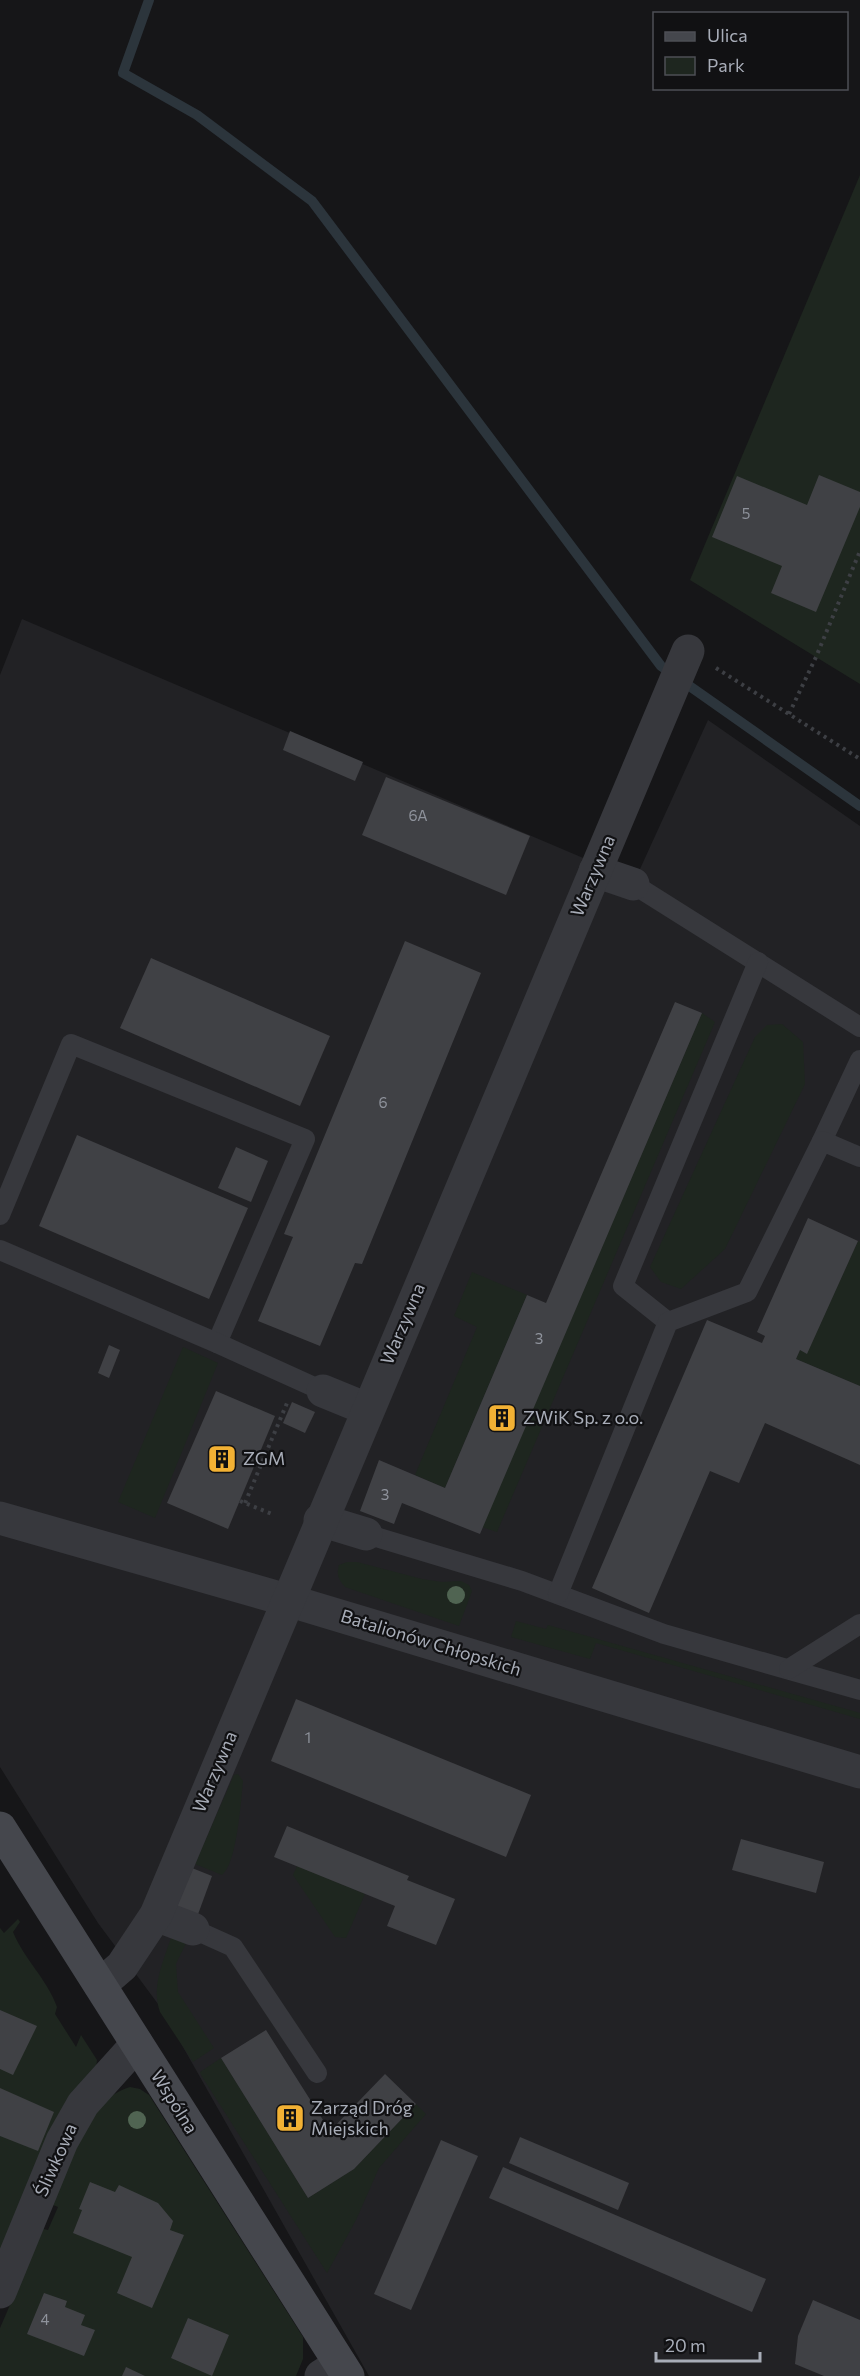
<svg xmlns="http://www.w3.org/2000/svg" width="860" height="2376" viewBox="0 0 860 2376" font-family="Commissioner,sans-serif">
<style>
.built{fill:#222225}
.green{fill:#1e261f}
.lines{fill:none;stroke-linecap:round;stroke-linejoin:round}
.stream{stroke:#2c353c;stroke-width:10}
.building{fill:#404145}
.path{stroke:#3d3f44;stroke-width:4;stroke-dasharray:3 4.5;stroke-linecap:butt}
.lane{stroke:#37383d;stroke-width:20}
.street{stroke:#37383d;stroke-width:33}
.secondary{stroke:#45474d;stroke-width:33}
.tree{fill:#506452}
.labels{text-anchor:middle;stroke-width:4.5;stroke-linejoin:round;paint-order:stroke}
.number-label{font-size:15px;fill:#8e929b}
.street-label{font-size:18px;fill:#a8adb8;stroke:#111113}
.poi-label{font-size:18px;fill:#a8adb8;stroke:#111113;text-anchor:start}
</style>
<rect width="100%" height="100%" fill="#161618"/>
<path class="built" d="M 22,619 L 635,880 L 708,720 L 860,826 L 860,2376 L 369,2376 L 161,2008 L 98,1923 L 0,1767 L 0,675 Z"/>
<g class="green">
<path d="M 860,175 L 860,684 L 690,580 Z"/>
<path d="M 702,1013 L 715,1022 L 497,1532 L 482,1527 Z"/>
<path d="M 782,1024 L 803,1042 L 805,1084 L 725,1249 L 681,1289 L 661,1282 L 650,1267 L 755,1037 L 767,1025 Z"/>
<path d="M 858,1241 L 860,1242 L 860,1386 L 796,1359 L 800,1350 L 807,1353 Z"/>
<path d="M 472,1272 L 527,1295 L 445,1488 L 415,1475 L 477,1327 L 454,1316 Z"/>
<path d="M 183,1347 L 218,1363 L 155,1518 L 118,1502 Z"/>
<path d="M 347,1562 L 357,1562 L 422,1579 L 442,1582 L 461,1581 L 469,1585 L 472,1591 L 459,1626 L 345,1587 C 339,1580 336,1575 339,1565 Z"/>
<path d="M 516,1621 L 546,1629 L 548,1625 L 860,1713 L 860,1719 L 596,1643 L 590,1659 L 511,1637 Z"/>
<path d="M 238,1774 L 243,1781 C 241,1800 237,1864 222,1875 L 195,1864 L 234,1775 Z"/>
<path d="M 297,1866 L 365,1894 L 346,1938 L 335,1937 L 293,1875 Z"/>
<path d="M 18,1919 L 20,1922 L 13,1932 C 24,1959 47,1979 57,2007 L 55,2014 L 76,2047 L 81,2035 L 97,2060 L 96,2069 L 0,2254 L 0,1928 L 4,1933 Z"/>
<path d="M 171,1938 L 188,1939 L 176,1964 L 178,1992 L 214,2048 L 193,2062 L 160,2012 C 151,1987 163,1962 171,1938 Z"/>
<path d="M 221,2058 L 308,2198 L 354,2169 L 416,2104 L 426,2114 L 379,2168 L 356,2220 L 327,2273 L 201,2075 L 200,2072 Z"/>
<path d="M 130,2087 L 140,2089 L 149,2095 L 303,2337 L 303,2359 L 296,2376 L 0,2376 L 0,2328 L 43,2229 L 48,2230 L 58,2207 L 51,2204 C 68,2162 83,2102 130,2087 Z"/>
</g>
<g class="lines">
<path class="stream" d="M 149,0 L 123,73 L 197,115 L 312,201 L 661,666 L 860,806"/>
</g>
<g class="building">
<path d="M 819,475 L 860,492 L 860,507 L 816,612 L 771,593 L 782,566 L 712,537 L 737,476 L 807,505 Z"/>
<path d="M 290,731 L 363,762 L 355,781 L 283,750 Z"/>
<path d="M 386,777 L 530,836 L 506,895 L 362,835 Z"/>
<path d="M 405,941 L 481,973 L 362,1264 L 355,1263 L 320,1346 L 258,1321 L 293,1237 L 284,1234 Z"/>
<path d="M 151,958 L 330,1036 L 300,1106 L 120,1028 Z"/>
<path d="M 675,1002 L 702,1013 L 480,1534 L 402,1503 L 394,1524 L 360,1511 L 379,1460 L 445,1488 L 527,1295 L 546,1303 Z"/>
<path d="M 77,1135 L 248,1208 L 209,1299 L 39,1226 Z"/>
<path d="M 236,1147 L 268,1161 L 251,1202 L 218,1188 Z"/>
<path d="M 808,1218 L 858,1241 L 807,1354 L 800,1350 L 796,1359 L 860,1386 L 860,1465 L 765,1423 L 739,1483 L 710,1471 L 649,1613 L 592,1588 L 707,1320 L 762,1343 L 765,1336 L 757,1332 Z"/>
<path d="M 109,1345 L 120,1350 L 109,1378 L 98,1373 Z"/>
<path d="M 216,1391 L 275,1416 L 228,1529 L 167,1503 Z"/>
<path d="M 292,1402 L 315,1412 L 305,1433 L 283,1423 Z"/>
<path d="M 296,1699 L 531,1795 L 506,1857 L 271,1761 Z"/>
<path d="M 287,1826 L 409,1876 L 407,1880 L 455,1899 L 436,1945 L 387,1926 L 395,1906 L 274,1857 Z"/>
<path d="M 741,1839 L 824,1862 L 816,1893 L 732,1870 Z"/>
<path d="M 192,1868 L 212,1876 L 197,1917 L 176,1909 Z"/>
<path d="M 0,2010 L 37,2026 L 13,2075 L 0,2069 Z"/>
<path d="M 266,2030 L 330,2131 L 385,2074 L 416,2104 L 354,2169 L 308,2198 L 221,2058 Z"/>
<path d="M 0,2088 L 54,2112 L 38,2151 L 0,2136 Z"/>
<path d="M 520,2137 L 629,2183 L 618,2210 L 509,2163 Z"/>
<path d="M 441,2140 L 478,2156 L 411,2310 L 374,2294 Z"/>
<path d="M 503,2167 L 766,2279 L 752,2312 L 489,2198 Z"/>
<path d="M 90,2182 L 115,2192 L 119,2185 L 158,2203 L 173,2221 L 170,2230 L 184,2235 L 152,2308 L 117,2293 L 132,2257 L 73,2233 L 82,2210 L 79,2209 Z"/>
<path d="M 44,2293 L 67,2301 L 65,2307 L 85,2315 L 81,2325 L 95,2330 L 84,2356 L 27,2334 Z"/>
<path d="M 813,2300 L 860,2320 L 860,2376 L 824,2376 L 795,2364 L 798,2336 Z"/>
<path d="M 188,2318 L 229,2335 L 212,2376 L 171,2358 Z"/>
<path d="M 126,2367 L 145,2376 L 122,2376 Z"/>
</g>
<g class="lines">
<g class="path">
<path d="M 716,668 L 860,759"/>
<path d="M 789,714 L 816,657 L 860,551"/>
<path d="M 240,1501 L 272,1514"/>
<path d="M 245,1503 L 287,1403"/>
</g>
<g class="lane">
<path d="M 633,884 L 860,1027"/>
<path d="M 822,1141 L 860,1060"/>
<path d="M 0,1215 L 71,1044 L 305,1139 L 217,1343"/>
<path d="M 0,1250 L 217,1343 L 323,1391"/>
<path d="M 668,1322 L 623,1286 L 758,962"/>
<path d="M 366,1534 L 522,1581 L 664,1634 L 860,1690"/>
<path d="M 558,1594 L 668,1322 L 747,1292 L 822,1141 L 860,1157"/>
<path d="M 789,1669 L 860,1624"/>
<path d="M 193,1929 L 233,1947 L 317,2073"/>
</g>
<g class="street">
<path d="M 595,871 L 633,884"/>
<path d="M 323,1391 L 367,1409"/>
<path d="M 0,1518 L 287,1600 L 860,1772"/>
<path d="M 320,1520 L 366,1534"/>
<path d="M 156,1915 L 193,1929"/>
<path d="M 100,1985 L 122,1966 L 156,1915 L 688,651"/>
<path d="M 0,2292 L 62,2141 L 83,2104 L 137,2044"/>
<path d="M 321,2376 L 340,2364"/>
</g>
<path class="secondary" d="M 0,1828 L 348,2376"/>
</g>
<g class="tree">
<circle cx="456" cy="1595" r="9"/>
<circle cx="137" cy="2120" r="9"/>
</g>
<defs>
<g id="building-square" transform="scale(1.5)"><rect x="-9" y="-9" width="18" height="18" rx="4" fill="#f2b134" stroke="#111113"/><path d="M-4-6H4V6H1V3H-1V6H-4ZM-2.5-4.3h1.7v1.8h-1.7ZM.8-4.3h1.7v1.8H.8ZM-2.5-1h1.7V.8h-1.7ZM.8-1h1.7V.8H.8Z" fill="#111"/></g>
</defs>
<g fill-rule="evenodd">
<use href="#building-square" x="502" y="1418"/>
<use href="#building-square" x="222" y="1459"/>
<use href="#building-square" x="290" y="2118"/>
</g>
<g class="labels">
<g class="number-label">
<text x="746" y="519">5</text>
<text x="418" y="821">6A</text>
<text x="383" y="1108">6</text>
<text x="539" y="1344">3</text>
<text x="385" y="1500">3</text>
<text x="308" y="1743">1</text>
<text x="45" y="2325">4</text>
</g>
<g class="street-label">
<text transform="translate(593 876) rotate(-67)" y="6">Warzywna</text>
<text transform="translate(403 1324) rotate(-67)" y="6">Warzywna</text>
<text transform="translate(431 1643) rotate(17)" y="6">Batalionów Chłopskich</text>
<text transform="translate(215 1772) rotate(-67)" y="6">Warzywna</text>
<text transform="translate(174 2102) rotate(58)" y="6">Wspólna</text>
<text transform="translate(56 2160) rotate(-66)" y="6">Śliwkowa</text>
</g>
<g class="poi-label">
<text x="523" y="1424">ZWiK Sp. z o.o.</text>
<text x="243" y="1465">ZGM</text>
<text x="311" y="2114">Zarząd Dróg<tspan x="311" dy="21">Miejskich</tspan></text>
</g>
</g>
<rect x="653" y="12" width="195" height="78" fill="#111113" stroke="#4d4f55" stroke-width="1.5"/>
<rect x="665" y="32" width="30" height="9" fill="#45474d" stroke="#4d4f55" stroke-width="1.5"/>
<text x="707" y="42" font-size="18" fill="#a8adb8">Ulica</text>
<rect x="665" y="57" width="30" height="18" fill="#1e261f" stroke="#4d4f55" stroke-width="1.5"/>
<text x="707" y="72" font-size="18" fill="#a8adb8">Park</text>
<path d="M656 2352v9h104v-9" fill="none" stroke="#a8adb8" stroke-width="3"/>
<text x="665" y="2352" font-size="18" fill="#a8adb8" stroke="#111113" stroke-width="4.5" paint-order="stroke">20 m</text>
</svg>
